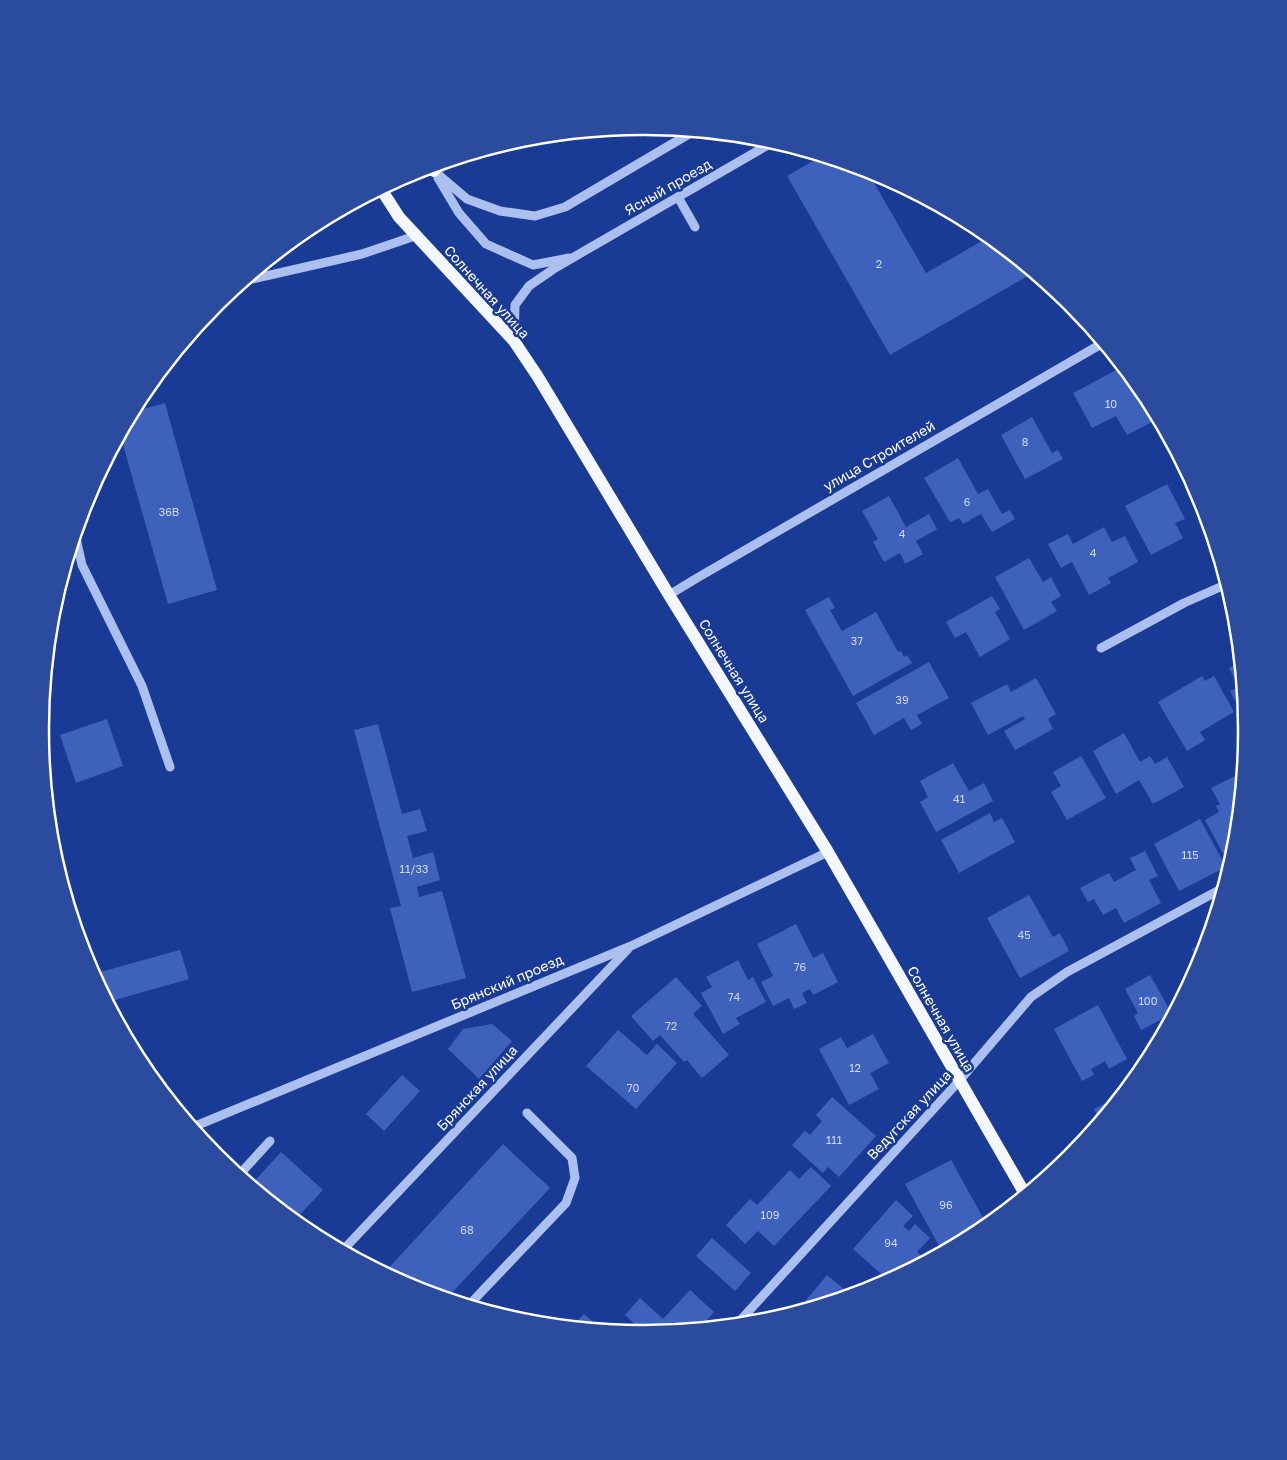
<svg xmlns="http://www.w3.org/2000/svg" width="1287" height="1460" viewBox="0 0 1287 1460" font-family="'Golos Text',sans-serif">
<style>
.building{fill:#3e62bc}
.lines{fill:none;stroke-linecap:round;stroke-linejoin:round}
.minor{stroke:#acc0f0;stroke-width:9}
.major{stroke:#f5f7ff;stroke-width:12}
.labels{text-anchor:middle;stroke-width:5;stroke-linejoin:round;paint-order:stroke}
.number-label{font-size:11px;fill:#cfd8ee}
.street-label{font-size:14px;fill:#fff;stroke:#193b96}
.rim{fill:none;stroke:#fff;stroke-width:2.5}
</style>
<rect width="100%" height="100%" fill="#193b96"/>
<g class="building">
<path d="M 822,156 L 875,173 L 881,176 L 873,181 L 926,273 L 989,237 L 1033,273 L 890,355 L 787,176 Z"/>
<path d="M 1122,367 L 1152,422 L 1127,435 L 1116,416 L 1092,428 L 1073,393 Z"/>
<path d="M 165,403 L 217,590 L 168,604 L 120,434 L 133,412 Z"/>
<path d="M 1032,417 L 1052,453 L 1058,450 L 1063,459 L 1025,479 L 1001,435 Z"/>
<path d="M 958,458 L 978,494 L 988,489 L 1002,514 L 1010,510 L 1015,519 L 992,532 L 981,514 L 963,524 L 959,518 L 950,522 L 924,478 Z"/>
<path d="M 1167,484 L 1185,519 L 1175,523 L 1183,538 L 1151,555 L 1125,506 Z"/>
<path d="M 889,496 L 906,527 L 929,514 L 937,529 L 916,541 L 923,554 L 905,564 L 900,553 L 884,562 L 873,542 L 878,539 L 862,511 Z"/>
<path d="M 1104,527 L 1112,542 L 1125,536 L 1138,562 L 1108,578 L 1111,583 L 1089,595 L 1072,562 L 1061,568 L 1048,544 L 1068,534 L 1073,544 Z"/>
<path d="M 1029,558 L 1043,582 L 1051,577 L 1061,596 L 1051,602 L 1057,611 L 1024,630 L 995,577 Z"/>
<path d="M 992,596 L 1000,609 L 995,612 L 1010,639 L 980,657 L 966,632 L 955,638 L 946,622 Z"/>
<path d="M 829,597 L 835,608 L 830,610 L 842,631 L 876,612 L 898,652 L 901,651 L 904,657 L 907,655 L 912,663 L 853,696 L 805,610 Z"/>
<path d="M 929,662 L 949,698 L 917,715 L 922,724 L 911,730 L 904,718 L 874,735 L 856,703 Z"/>
<path d="M 1240,662 L 1244,703 L 1238,706 L 1230,691 L 1239,687 L 1229,668 Z"/>
<path d="M 1202,676 L 1205,681 L 1214,676 L 1234,712 L 1200,732 L 1205,740 L 1187,751 L 1158,702 Z"/>
<path d="M 1036,678 L 1056,714 L 1048,719 L 1053,729 L 1015,750 L 1004,731 L 1025,719 L 1023,716 L 988,735 L 971,703 L 1007,684 L 1011,692 Z"/>
<path d="M 107,719 L 123,766 L 76,783 L 60,735 Z"/>
<path d="M 378,724 L 402,814 L 420,809 L 427,831 L 407,836 L 413,858 L 433,852 L 440,880 L 417,887 L 419,897 L 442,891 L 466,978 L 412,992 L 390,908 L 401,906 L 354,730 Z"/>
<path d="M 1124,733 L 1140,762 L 1150,756 L 1155,764 L 1167,757 L 1184,787 L 1153,804 L 1139,780 L 1116,794 L 1093,751 Z"/>
<path d="M 1081,756 L 1106,798 L 1067,820 L 1051,792 L 1061,786 L 1053,772 Z"/>
<path d="M 953,763 L 969,791 L 984,783 L 993,801 L 936,832 L 920,802 L 928,797 L 920,781 Z"/>
<path d="M 1243,772 L 1235,848 L 1232,859 L 1227,861 L 1205,820 L 1219,812 L 1216,806 L 1220,804 L 1211,788 Z"/>
<path d="M 990,813 L 994,822 L 1002,818 L 1015,842 L 959,873 L 941,840 Z"/>
<path d="M 1200,819 L 1226,867 L 1179,891 L 1154,844 Z"/>
<path d="M 1145,851 L 1158,876 L 1149,880 L 1161,903 L 1124,923 L 1116,908 L 1103,915 L 1094,899 L 1088,902 L 1080,888 L 1109,873 L 1114,882 L 1136,870 L 1130,858 Z"/>
<path d="M 1029,895 L 1053,937 L 1060,933 L 1069,951 L 1020,978 L 987,918 Z"/>
<path d="M 796,924 L 813,958 L 823,953 L 838,982 L 813,995 L 810,989 L 802,993 L 807,1003 L 794,1009 L 789,998 L 773,1006 L 761,982 L 773,976 L 757,944 Z"/>
<path d="M 1207,940 L 1201,961 L 1200,964 L 1192,949 Z"/>
<path d="M 180,950 L 189,979 L 108,1002 L 93,974 Z"/>
<path d="M 738,960 L 748,980 L 753,977 L 766,1002 L 736,1018 L 740,1024 L 723,1034 L 701,993 L 712,987 L 706,977 Z"/>
<path d="M 1150,975 L 1172,1014 L 1141,1030 L 1134,1016 L 1138,1013 L 1125,989 Z"/>
<path d="M 676,977 L 702,1006 L 693,1014 L 729,1055 L 702,1078 L 687,1060 L 684,1062 L 660,1035 L 653,1041 L 631,1016 Z"/>
<path d="M 1098,1005 L 1127,1059 L 1109,1069 L 1105,1061 L 1091,1069 L 1094,1075 L 1082,1081 L 1054,1029 Z"/>
<path d="M 492,1024 L 512,1041 L 479,1079 L 448,1049 L 463,1029 Z"/>
<path d="M 618,1030 L 647,1055 L 657,1044 L 677,1063 L 636,1109 L 586,1066 Z"/>
<path d="M 873,1034 L 889,1063 L 870,1073 L 879,1089 L 849,1105 L 819,1049 L 841,1037 L 847,1048 Z"/>
<path d="M 402,1075 L 420,1091 L 384,1131 L 366,1114 Z"/>
<path d="M 1120,1096 L 1109,1110 L 1100,1121 L 1094,1109 Z"/>
<path d="M 832,1097 L 876,1136 L 839,1177 L 828,1167 L 823,1173 L 792,1145 L 805,1131 L 810,1135 L 822,1121 L 816,1115 Z"/>
<path d="M 503,1144 L 550,1188 L 447,1298 L 412,1287 L 384,1273 Z"/>
<path d="M 281,1152 L 323,1190 L 294,1221 L 251,1185 Z"/>
<path d="M 951,1160 L 987,1225 L 979,1232 L 942,1251 L 905,1184 Z"/>
<path d="M 811,1167 L 831,1186 L 774,1246 L 758,1231 L 745,1244 L 726,1225 L 750,1199 L 757,1205 L 790,1170 L 799,1179 Z"/>
<path d="M 896,1200 L 913,1216 L 903,1226 L 909,1231 L 915,1224 L 930,1238 L 917,1252 L 922,1256 L 911,1268 L 906,1271 L 903,1268 L 895,1277 L 888,1280 L 853,1249 Z"/>
<path d="M 712,1238 L 751,1273 L 735,1291 L 696,1256 Z"/>
<path d="M 827,1275 L 851,1295 L 797,1311 Z"/>
<path d="M 690,1290 L 714,1312 L 700,1328 L 644,1333 L 625,1315 L 640,1298 L 663,1319 Z"/>
<path d="M 584,1314 L 602,1329 L 573,1326 Z"/>
</g>
<g class="lines">
<g class="minor">
<path d="M 434,171 L 467,199 L 500,211 L 535,216 L 565,207 L 694,131"/>
<path d="M 434,171 L 459,158"/>
<path d="M 438,178 L 459,213 L 486,244 L 533,265 L 569,258"/>
<path d="M 678,197 L 695,227"/>
<path d="M 244,281 L 362,254 L 415,236"/>
<path d="M 514,341 L 515,305 L 529,286 L 555,268 L 773,142"/>
<path d="M 75,534 L 82,565 L 142,686 L 170,767"/>
<path d="M 669,595 L 697,578 L 1103,343"/>
<path d="M 1101,648 L 1184,603 L 1227,584"/>
<path d="M 193,1127 L 631,946 L 828,852"/>
<path d="M 239,1175 L 270,1141"/>
<path d="M 343,1250 L 628,949"/>
<path d="M 469,1305 L 566,1203 L 575,1178 L 572,1158 L 527,1113"/>
<path d="M 737,1324 L 959,1081 L 1031,997 L 1067,972 L 1223,888"/>
</g>
<g class="major">
<path d="M 431,167 L 434,171"/>
<path d="M 381,189 L 399,217 L 514,341 L 538,377 L 669,595 L 828,852 L 1025,1194"/>
</g>
</g>
<g class="labels">
<g class="number-label">
<text x="879" y="268">2</text>
<text x="1111" y="408">10</text>
<text x="1025" y="446">8</text>
<text x="967" y="506">6</text>
<text x="169" y="516">36В</text>
<text x="902" y="538">4</text>
<text x="1093" y="557">4</text>
<text x="857" y="645">37</text>
<text x="902" y="704">39</text>
<text x="959" y="803">41</text>
<text x="1190" y="859">115</text>
<text x="414" y="873">11/33</text>
<text x="1024" y="939">45</text>
<text x="800" y="971">76</text>
<text x="734" y="1001">74</text>
<text x="1148" y="1005">100</text>
<text x="671" y="1030">72</text>
<text x="855" y="1072">12</text>
<text x="633" y="1092">70</text>
<text x="834" y="1144">111</text>
<text x="946" y="1209">96</text>
<text x="770" y="1219">109</text>
<text x="467" y="1234">68</text>
<text x="891" y="1247">94</text>
</g>
<g class="street-label">
<text transform="translate(668 187) rotate(-30)" y="5">Ясный проезд</text>
<text transform="translate(487 292) rotate(48)" y="5">Солнечная улица</text>
<text transform="translate(879 456) rotate(-30)" y="5">улица Строителей</text>
<text transform="translate(734 671) rotate(58)" y="5">Солнечная улица</text>
<text transform="translate(507 982) rotate(-23)" y="5">Брянский проезд</text>
<text transform="translate(941 1019) rotate(60)" y="5">Солнечная улица</text>
<text transform="translate(477 1088) rotate(-47)" y="5">Брянская улица</text>
<text transform="translate(909 1115) rotate(-47)" y="5">Ведугская улица</text>
</g>
</g>
<path d="M0 0H1287V1460H0ZM643 135H644A594 594 0 0 1 1238 729V731A594 594 0 0 1 644 1325H643A594 594 0 0 1 49 731V729A594 594 0 0 1 643 135Z" fill="#2b4b9e" fill-rule="evenodd"/>
<path class="rim" d="M643 135H644A594 594 0 0 1 1238 729V731A594 594 0 0 1 644 1325H643A594 594 0 0 1 49 731V729A594 594 0 0 1 643 135Z"/>
</svg>
